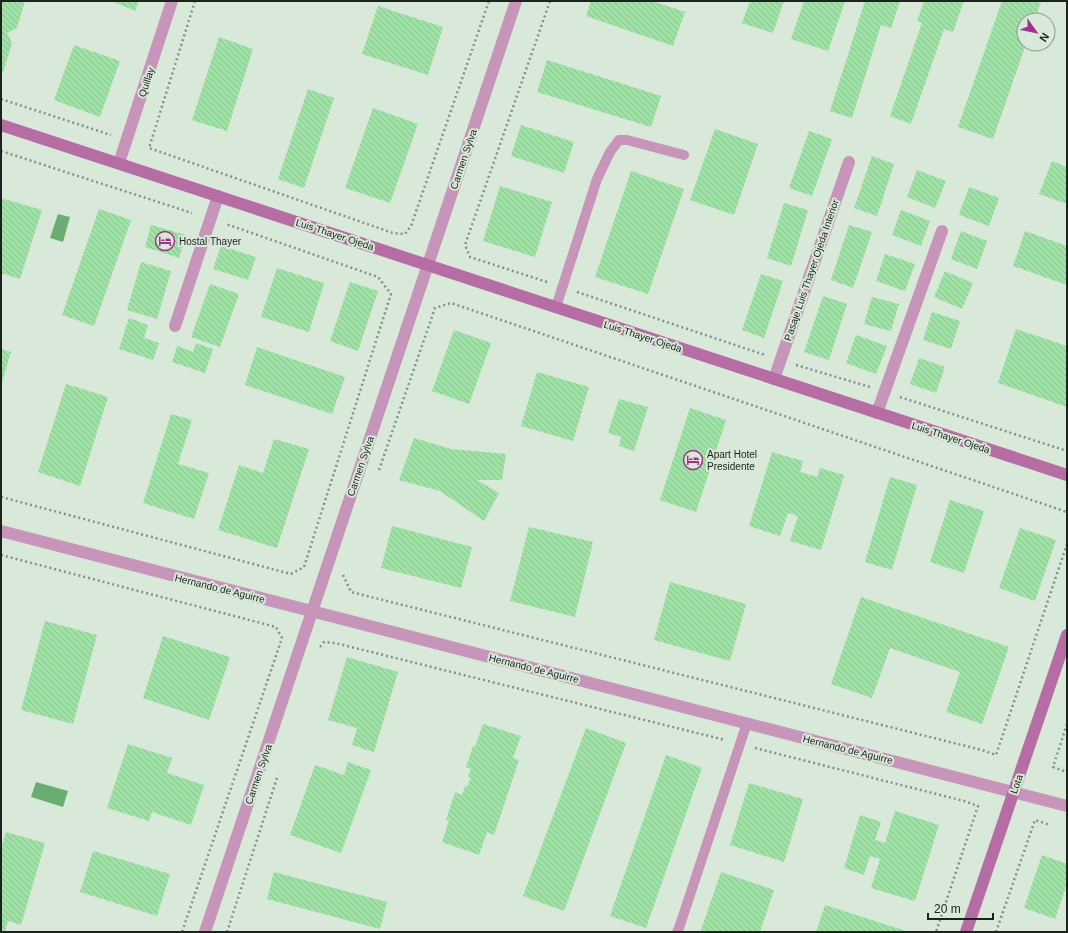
<svg xmlns="http://www.w3.org/2000/svg" width="1068" height="933" viewBox="0 0 1068 933" font-family="Helvetica,sans-serif">
<style>
.water{fill:#6aad72}
.building{fill:url(#building-back-hatch)}
.lines{fill:none;stroke-linecap:round;stroke-linejoin:round}
.path{stroke:#859186;stroke-width:2.5;stroke-dasharray:2 3;stroke-linecap:butt}
.lane{stroke:#c795b9;stroke-width:10}
.street{stroke:#c795b9;stroke-width:12}
.secondary{stroke:#b66da4;stroke-width:12}
.labels{text-anchor:middle;stroke-width:4;stroke-linejoin:round;paint-order:stroke}
.street-label{font-size:10px;fill:#1c221c;stroke:#d8e8d9}
.poi-label{font-size:10px;fill:#1c221c;stroke:#d8e8d9;text-anchor:start}
</style>
<defs>
<pattern id="building-back-hatch" width="6" height="6" patternUnits="userSpaceOnUse"><rect width="6" height="6" fill="#9ee3a5"/><path d="M-1 5l2 2M0 0l6 6M5-1l2 2" fill="none" stroke="#88c28d"/></pattern>
</defs>
<rect width="100%" height="100%" fill="#d8e8d9"/>
<g class="water">
<path d="M 58,214 L 70,217 L 63,242 L 50,238 Z"/>
<path d="M 36,782 L 68,791 L 63,807 L 31,797 Z"/>
</g>
<g class="building">
<path d="M 1,1 L 25,1 L 17,28 L 7,33 L 12,43 L 3,73 L 1,73 Z"/>
<path d="M 112,1 L 139,1 L 135,11 Z"/>
<path d="M 591,1 L 652,1 L 685,12 L 673,46 L 586,16 Z"/>
<path d="M 750,1 L 784,1 L 773,33 L 742,23 Z"/>
<path d="M 804,1 L 845,1 L 828,51 L 791,39 Z"/>
<path d="M 865,1 L 900,1 L 891,28 L 881,25 L 852,118 L 830,111 Z"/>
<path d="M 924,1 L 964,1 L 953,32 L 944,29 L 911,124 L 890,116 L 922,23 L 917,21 Z"/>
<path d="M 1002,1 L 1041,1 L 1035,20 L 1024,20 L 1024,44 L 1026,44 L 993,139 L 958,127 Z"/>
<path d="M 378,6 L 443,27 L 428,75 L 362,54 Z"/>
<path d="M 219,37 L 253,49 L 227,131 L 192,120 Z"/>
<path d="M 74,45 L 120,61 L 100,117 L 54,100 Z"/>
<path d="M 547,60 L 661,96 L 651,127 L 537,92 Z"/>
<path d="M 308,89 L 334,98 L 304,188 L 278,179 Z"/>
<path d="M 373,108 L 418,124 L 390,203 L 345,188 Z"/>
<path d="M 521,125 L 574,142 L 564,173 L 511,156 Z"/>
<path d="M 715,129 L 758,144 L 734,215 L 690,200 Z"/>
<path d="M 809,131 L 832,139 L 812,196 L 789,188 Z"/>
<path d="M 872,156 L 894,164 L 877,216 L 854,208 Z"/>
<path d="M 1052,161 L 1067,167 L 1067,204 L 1039,194 Z"/>
<path d="M 917,170 L 946,181 L 935,208 L 907,197 Z"/>
<path d="M 631,171 L 684,189 L 648,294 L 595,277 Z"/>
<path d="M 500,186 L 552,202 L 535,257 L 483,241 Z"/>
<path d="M 969,187 L 999,198 L 989,226 L 959,215 Z"/>
<path d="M 1,198 L 42,210 L 20,279 L 1,273 Z"/>
<path d="M 784,203 L 808,210 L 791,266 L 767,258 Z"/>
<path d="M 99,209 L 131,220 L 94,326 L 62,315 Z"/>
<path d="M 901,210 L 930,221 L 921,246 L 892,235 Z"/>
<path d="M 151,225 L 186,235 L 179,258 L 145,247 Z"/>
<path d="M 849,225 L 872,232 L 853,288 L 831,280 Z"/>
<path d="M 961,231 L 987,241 L 977,269 L 951,259 Z"/>
<path d="M 1025,231 L 1067,246 L 1067,285 L 1013,266 Z"/>
<path d="M 221,246 L 256,257 L 248,280 L 213,269 Z"/>
<path d="M 885,254 L 915,264 L 905,291 L 876,281 Z"/>
<path d="M 141,262 L 171,271 L 157,319 L 127,310 Z"/>
<path d="M 277,268 L 324,283 L 309,332 L 261,317 Z"/>
<path d="M 945,271 L 973,283 L 962,309 L 934,297 Z"/>
<path d="M 761,274 L 783,281 L 764,338 L 742,330 Z"/>
<path d="M 350,282 L 378,291 L 358,351 L 330,341 Z"/>
<path d="M 210,284 L 239,294 L 220,347 L 191,337 Z"/>
<path d="M 823,296 L 847,304 L 829,360 L 804,352 Z"/>
<path d="M 872,297 L 899,304 L 891,331 L 864,324 Z"/>
<path d="M 932,312 L 960,321 L 951,349 L 923,340 Z"/>
<path d="M 129,318 L 148,325 L 144,338 L 159,343 L 153,360 L 119,349 Z"/>
<path d="M 1016,329 L 1067,346 L 1067,407 L 998,383 Z"/>
<path d="M 454,330 L 491,343 L 469,404 L 432,391 Z"/>
<path d="M 856,335 L 887,346 L 876,374 L 846,363 Z"/>
<path d="M 196,343 L 213,349 L 205,373 L 172,362 L 177,346 L 193,352 Z"/>
<path d="M 257,347 L 345,377 L 332,414 L 245,385 Z"/>
<path d="M 1,349 L 11,352 L 1,386 Z"/>
<path d="M 919,358 L 945,367 L 936,393 L 910,384 Z"/>
<path d="M 537,372 L 589,387 L 573,441 L 521,426 Z"/>
<path d="M 66,384 L 108,397 L 80,486 L 38,472 Z"/>
<path d="M 619,399 L 648,407 L 634,451 L 619,446 L 621,437 L 608,433 Z"/>
<path d="M 690,408 L 726,420 L 696,512 L 660,500 Z"/>
<path d="M 171,414 L 192,420 L 178,464 L 209,473 L 194,519 L 143,503 Z"/>
<path d="M 414,438 L 451,449 L 506,454 L 502,480 L 477,480 L 499,493 L 484,521 L 440,491 L 399,480 Z"/>
<path d="M 274,439 L 309,449 L 277,548 L 218,530 L 239,465 L 263,473 Z"/>
<path d="M 772,452 L 803,461 L 800,472 L 817,477 L 820,468 L 844,475 L 821,550 L 790,541 L 798,516 L 788,513 L 780,536 L 749,526 Z"/>
<path d="M 890,477 L 917,485 L 892,570 L 865,562 Z"/>
<path d="M 950,500 L 984,511 L 964,573 L 930,562 Z"/>
<path d="M 392,526 L 472,547 L 461,588 L 381,568 Z"/>
<path d="M 529,527 L 593,542 L 575,617 L 510,601 Z"/>
<path d="M 1020,528 L 1056,540 L 1035,601 L 999,588 Z"/>
<path d="M 670,582 L 746,604 L 730,661 L 654,640 Z"/>
<path d="M 861,597 L 1009,647 L 982,724 L 946,712 L 960,672 L 890,648 L 872,698 L 831,684 Z"/>
<path d="M 45,621 L 97,635 L 73,724 L 21,710 Z"/>
<path d="M 163,636 L 230,657 L 209,720 L 143,698 Z"/>
<path d="M 347,657 L 398,672 L 374,752 L 352,745 L 357,728 L 328,720 Z"/>
<path d="M 483,724 L 521,736 L 513,758 L 519,760 L 494,835 L 487,832 L 479,855 L 442,842 L 449,820 L 446,820 L 455,792 L 462,795 L 465,786 L 467,787 L 471,777 L 468,777 L 471,769 L 466,767 L 473,746 L 475,747 Z"/>
<path d="M 586,728 L 626,743 L 564,911 L 523,896 Z"/>
<path d="M 128,744 L 172,758 L 167,773 L 204,785 L 191,825 L 152,812 L 149,821 L 107,808 Z"/>
<path d="M 666,755 L 702,768 L 646,928 L 610,916 Z"/>
<path d="M 348,762 L 371,770 L 341,853 L 290,835 L 315,765 L 344,775 Z"/>
<path d="M 749,783 L 803,799 L 784,862 L 730,845 Z"/>
<path d="M 895,811 L 939,825 L 915,901 L 871,888 L 880,859 L 870,856 L 864,875 L 844,868 L 860,815 L 881,822 L 875,840 L 885,843 Z"/>
<path d="M 6,832 L 45,843 L 21,925 L 8,921 L 5,932 L 1,932 L 1,849 Z"/>
<path d="M 93,851 L 170,874 L 157,916 L 80,892 Z"/>
<path d="M 1042,855 L 1067,864 L 1067,884 L 1055,919 L 1024,908 Z"/>
<path d="M 274,872 L 387,902 L 380,929 L 267,899 Z"/>
<path d="M 721,872 L 774,890 L 760,932 L 707,932 L 701,930 Z"/>
<path d="M 825,905 L 909,932 L 816,932 Z"/>
</g>
<g class="lines">
<g class="path">
<path d="M 195,1 L 149,148 L 393,233 L 405,234 L 411,226 L 489,1"/>
<path d="M 1,99 L 111,135"/>
<path d="M 1,151 L 192,213"/>
<path d="M 547,282 L 470,257 L 465,245 L 550,1"/>
<path d="M 577,292 L 765,355"/>
<path d="M 796,365 L 870,387"/>
<path d="M 900,397 L 1067,451"/>
<path d="M 379,470 L 435,308 L 451,303 L 1067,512"/>
<path d="M 1,497 L 291,574 L 304,567 L 391,294 L 378,277 L 226,224"/>
<path d="M 1,555 L 276,627 L 282,638 L 182,932"/>
<path d="M 343,575 L 351,592 L 902,730 L 982,750 L 996,755 L 1067,544"/>
<path d="M 320,647 L 324,642 L 335,643 L 725,740"/>
<path d="M 1067,724 L 1053,767 L 1067,772"/>
<path d="M 755,748 L 964,801 L 978,806 L 936,932"/>
<path d="M 227,932 L 278,775"/>
<path d="M 996,932 L 1035,820 L 1050,825"/>
</g>
<g class="lane">
<path d="M 556,307 L 597,179 L 610,152 L 619,140 L 627,140 L 684,155"/>
<path d="M 677,932 L 679,928 L 747,723"/>
</g>
<g class="street">
<path d="M 119,163 L 172,1"/>
<path d="M 175,326 L 218,196"/>
<path d="M 774,379 L 849,162"/>
<path d="M 877,413 L 942,231"/>
<path d="M 1,531 L 1067,806"/>
<path d="M 205,932 L 516,1"/>
</g>
<g class="secondary">
<path d="M 1,125 L 1067,475"/>
<path d="M 966,932 L 1067,635"/>
</g>
</g>
<defs>
<g id="hotel-ring" transform="scale(1)"><circle r="9.5" fill="#d8e8d9" stroke="#a3318d" stroke-width="1.5"/><path d="M-6-4.5h1.5V1H6V5H4.5V3h-9V5H-6ZM-4 0a1.8 1.8 0 1 1 3.6 0ZM.5 0V-2.5h3Q6-2.5 6 0Z" fill="#a3318d"/></g>
</defs>
<g fill-rule="evenodd">
<use href="#hotel-ring" x="165" y="241"/>
<use href="#hotel-ring" x="693" y="460"/>
</g>
<g class="labels">
<g class="street-label">
<text transform="translate(146 82) rotate(-72)" y="4">Quillay</text>
<text transform="translate(463 159) rotate(-71)" y="4">Carmen Sylva</text>
<text transform="translate(335 234) rotate(18)" y="4">Luis Thayer Ojeda</text>
<text transform="translate(811 270) rotate(-71)" y="4">Pasaje Luis Thayer Ojeda Interior</text>
<text transform="translate(643 336) rotate(18)" y="4">Luis Thayer Ojeda</text>
<text transform="translate(951 437) rotate(18)" y="4">Luis Thayer Ojeda</text>
<text transform="translate(360 466) rotate(-71)" y="4">Carmen Sylva</text>
<text transform="translate(220 588) rotate(14)" y="4">Hernando de Aguirre</text>
<text transform="translate(534 668) rotate(14)" y="4">Hernando de Aguirre</text>
<text transform="translate(848 749) rotate(14)" y="4">Hernando de Aguirre</text>
<text transform="translate(258 774) rotate(-71)" y="4">Carmen Sylva</text>
<text transform="translate(1016 784) rotate(-71)" y="4">Lota</text>
</g>
<g class="poi-label">
<text x="179" y="245">Hostal Thayer</text>
<text x="707" y="458">Apart Hotel<tspan x="707" dy="12">Presidente</tspan></text>
</g>
</g>
<rect width="1068" height="933" fill="none" stroke="#1c221c" stroke-width="4"/>
<g transform="translate(1036 32) rotate(123)"><circle r="19" fill="#d8e8d9" stroke="#8d998d"/>
<path d="M0-3L7 15L0 10L-7 15Z" fill="#a3318d"/>
<text y="-6" font-size="11" font-weight="bold" text-anchor="middle" fill="#1c221c">N</text>
</g>
<path d="M928 913v6h65v-6" fill="none" stroke="#1c221c" stroke-width="2"/>
<text x="934" y="913" font-size="12" fill="#1c221c" stroke="#d8e8d9" stroke-width="3" paint-order="stroke">20 m</text>
</svg>
